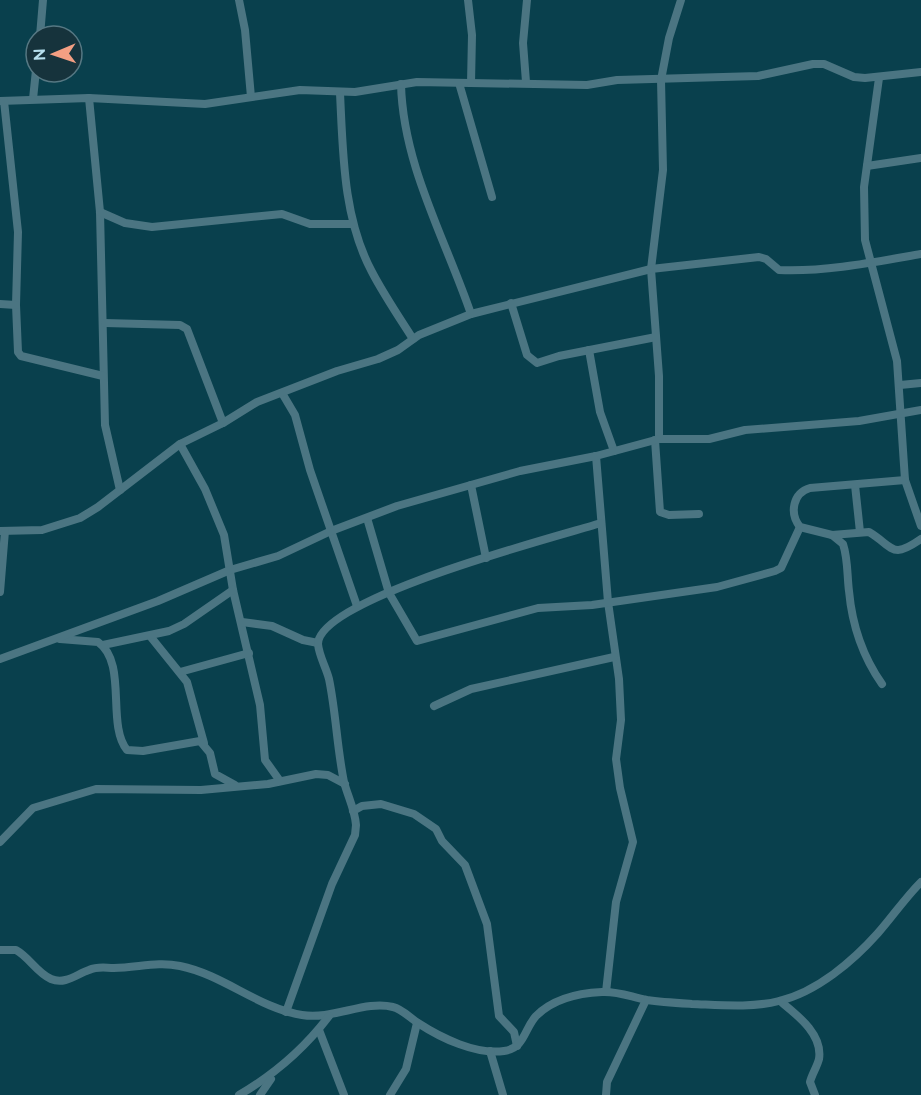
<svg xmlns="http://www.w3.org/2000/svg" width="921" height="1095" viewBox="0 0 921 1095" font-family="Raleway,sans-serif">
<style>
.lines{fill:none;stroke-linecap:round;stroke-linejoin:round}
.street{stroke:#4b7582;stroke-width:8}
</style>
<rect width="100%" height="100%" fill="#09404d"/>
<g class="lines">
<g class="street">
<path d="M 239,0 L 245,30 L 251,97"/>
<path d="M 468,0 L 472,35 L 471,83"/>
<path d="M 40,36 L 43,0"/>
<path d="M 879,78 L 864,187 L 865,240 L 897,361 L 905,480 L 921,526"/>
<path d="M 526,82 L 523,43 L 527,0"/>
<path d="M 459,83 L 492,197"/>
<path d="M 401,84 C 403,165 445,238 471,314"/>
<path d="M 340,93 C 343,153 343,218 372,272 C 384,295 399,317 413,339"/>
<path d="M 89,98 L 100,212 L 105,425 L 120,490"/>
<path d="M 33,99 L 36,70"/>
<path d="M 0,101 L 89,98 L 205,104 L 300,90 L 355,92 L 417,82 L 587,85 L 617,80 L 758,76 L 813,64 L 824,64 L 854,77 L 865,78 L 921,72"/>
<path d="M 4,101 L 18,232 L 16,305 L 18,352 L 21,356 L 103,376"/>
<path d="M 867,166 L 921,158"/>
<path d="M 100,212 L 125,223 L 152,227 L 282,214 L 310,224 L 353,224"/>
<path d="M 511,303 L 527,355 L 537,363 L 559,356 L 656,337"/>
<path d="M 0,304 L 16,305"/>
<path d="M 105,323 L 180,325 L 187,329 L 223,423"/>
<path d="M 589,350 L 600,412 L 614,451"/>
<path d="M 900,385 L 921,383"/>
<path d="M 282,393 L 295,415 L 310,470 L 357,606"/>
<path d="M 659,439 L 659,376 L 651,269 L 663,170 L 661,80 L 669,38 L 681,0"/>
<path d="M 655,440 L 660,512 L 669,515 L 699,514"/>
<path d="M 180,444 L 205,489 L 224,535 L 233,590 L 260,705 L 265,760 L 280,781"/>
<path d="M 596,456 L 608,602 L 619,679 L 621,720 L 616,759 L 620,788 L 633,842 L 616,902 L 606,992"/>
<path d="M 471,485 L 486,558"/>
<path d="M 855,485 L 860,532"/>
<path d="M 367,518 L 389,593 L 417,641 L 538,608 L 592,605 L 717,587 L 775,571 L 781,568 L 800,527"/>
<path d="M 0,531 L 42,530 L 80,518 L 98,507 L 180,444 L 223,423 L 257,402 L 337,371 L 378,359 L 398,350 L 419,335 L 471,314 L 651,269 L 759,257 L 766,259 L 779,270 C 825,272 875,262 921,254"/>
<path d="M 832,535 L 869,532 C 894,547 891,560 921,539"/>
<path d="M 0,592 L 5,531"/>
<path d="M 242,622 L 272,626 L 303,640 L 318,643"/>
<path d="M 150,636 L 187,682 L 204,743"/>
<path d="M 60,639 L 98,642 C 128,663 106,724 127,750 L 143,751 L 200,741 L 210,753 L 215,774 L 235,785"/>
<path d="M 103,645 L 169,631 L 184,624 L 233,590"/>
<path d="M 0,659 L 158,601 L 230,570 L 278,556 L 331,531 L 397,506 L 520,471 L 596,456 L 659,439 L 709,439 L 745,430 L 859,421 L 921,410"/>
<path d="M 180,672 L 249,653"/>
<path d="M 882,684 C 863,657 852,624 849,591 C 847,575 848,559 843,544 L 832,535 L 800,527 C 789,513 793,493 810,488 L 905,480"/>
<path d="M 434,706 L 471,689 L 614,657"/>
<path d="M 353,811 L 362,806 L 381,804 L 414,814 L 436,829 L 442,841 L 465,865 L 487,924 L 499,1016 L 514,1032 L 517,1046"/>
<path d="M 0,842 L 33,808 L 96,789 L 201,790 L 268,784 L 316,774 L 328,775 L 345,784"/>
<path d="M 0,950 L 16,950 C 29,957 37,973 51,979 C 65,985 77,974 89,970 C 98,966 105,968 114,968 C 137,968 157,961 180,966 C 224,975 258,1008 302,1015 C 333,1020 365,1000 393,1007 C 402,1009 410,1018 418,1023 C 441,1038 476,1055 504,1051 C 525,1048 524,1029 536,1016 C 554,998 578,993 602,992 C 618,991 631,997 647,1000 C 661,1002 677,1003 692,1004 C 720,1005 752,1008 779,1001 C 817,992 853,961 878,933 C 893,916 905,898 921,882"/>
<path d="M 780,1001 C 797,1015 823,1034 819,1059 C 817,1067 812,1074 810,1082 L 815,1095"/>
<path d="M 286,1012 L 332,884 L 355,835 L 356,825 C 355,810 348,797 344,782 C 337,748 336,713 329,679 C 326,667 319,656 318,644 C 318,598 559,536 601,523"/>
<path d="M 319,1030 L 344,1095"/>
<path d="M 490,1051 L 503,1095"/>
<path d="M 239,1095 C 275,1074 304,1049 329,1016"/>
<path d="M 260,1095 L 271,1079"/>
<path d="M 390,1095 L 406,1069 L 417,1023"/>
<path d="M 606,1095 L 607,1082 L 646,1000"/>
</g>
</g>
<g transform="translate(54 54) rotate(268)"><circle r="28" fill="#16333c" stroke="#567883" stroke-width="1.5"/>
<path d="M0-4.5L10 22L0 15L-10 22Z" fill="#f39f83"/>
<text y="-9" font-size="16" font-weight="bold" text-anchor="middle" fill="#b6e0ee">N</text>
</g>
</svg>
